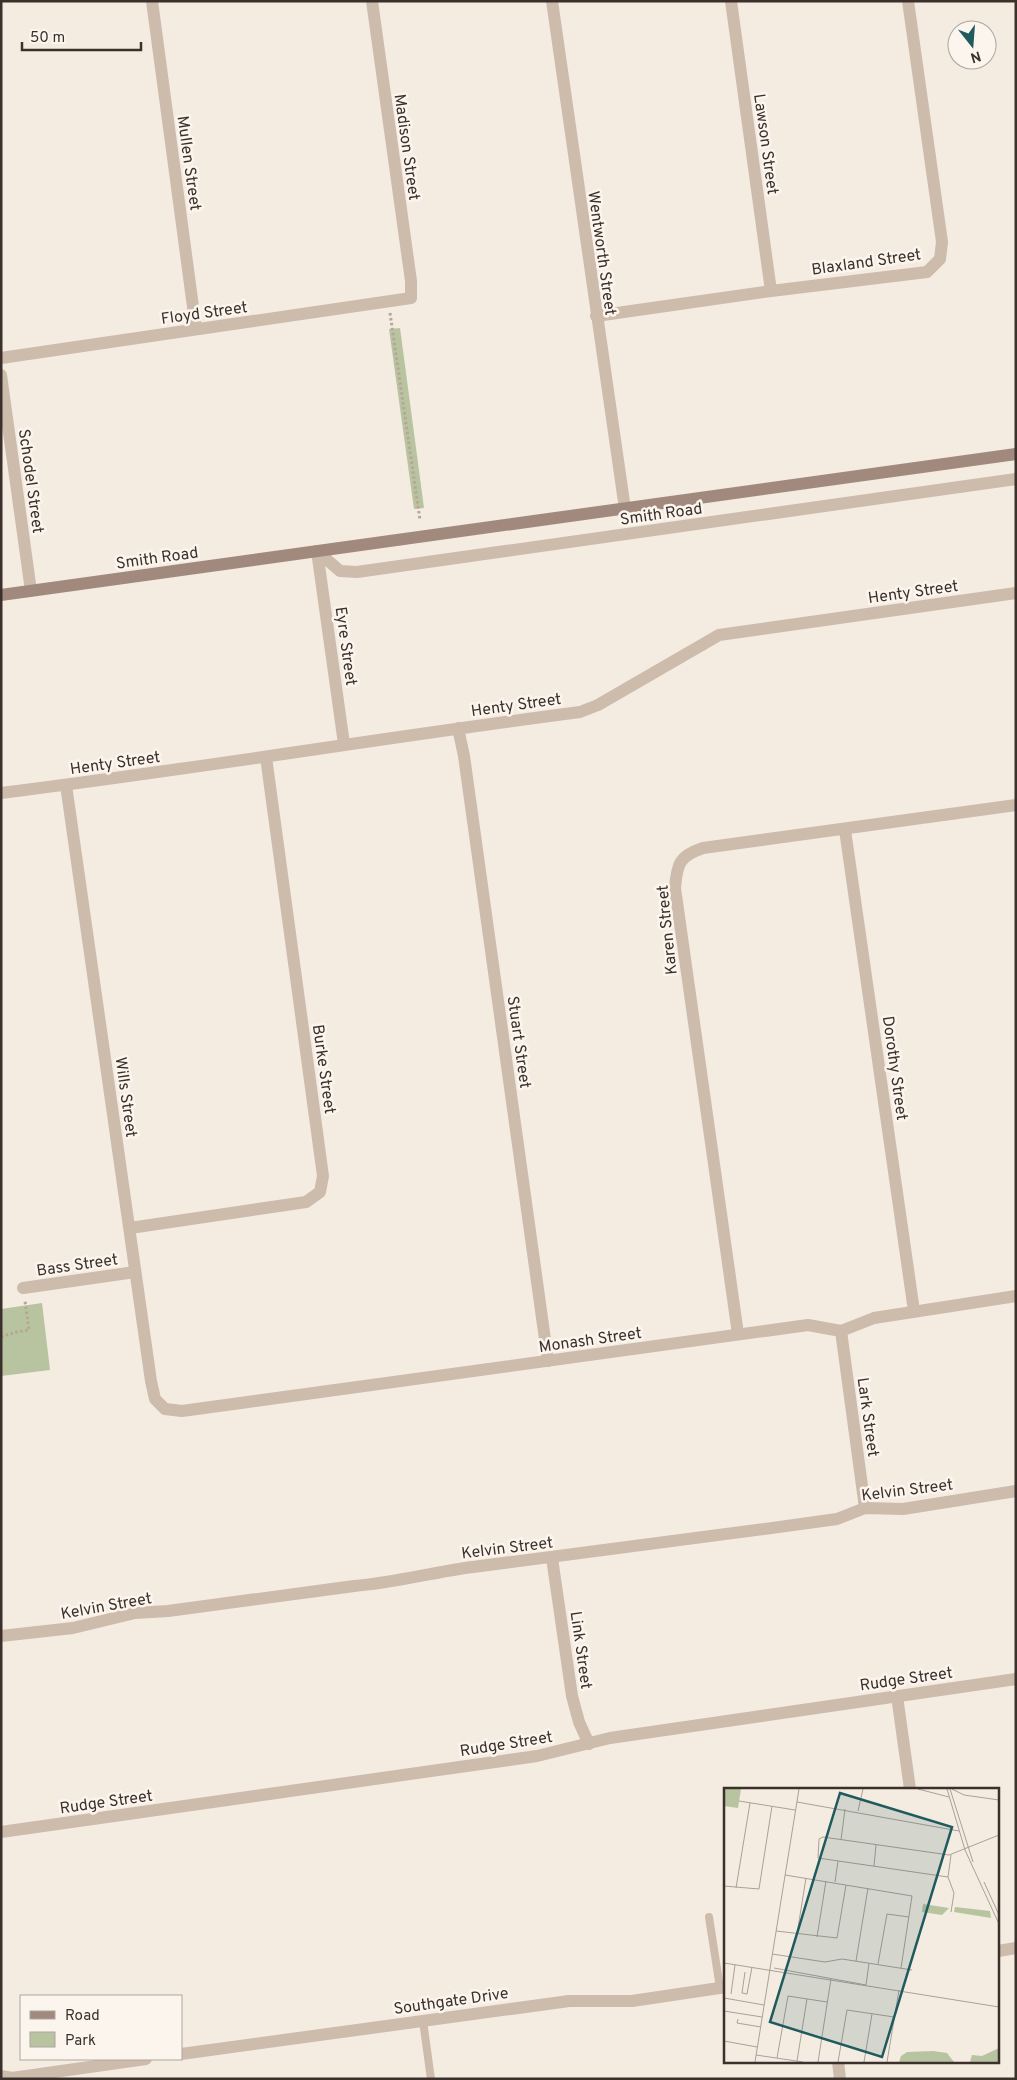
<svg xmlns="http://www.w3.org/2000/svg" width="1017" height="2080" viewBox="0 0 1017 2080" font-family="Overpass,sans-serif">
<style>
.green{fill:#b8c4a0}
.lines{fill:none;stroke-linecap:round;stroke-linejoin:round}
.path{stroke:#b9a596;stroke-width:3;stroke-dasharray:2.5 2.5;stroke-linecap:butt}
.lane{stroke:#cdbbac;stroke-width:8}
.street{stroke:#cdbbac;stroke-width:12}
.secondary{stroke:#a18a7d;stroke-width:12}
.labels{text-anchor:middle;stroke-width:5;stroke-linejoin:round;paint-order:stroke}
.street-label{font-size:16px;fill:#3b302b;stroke:#fbf5ee}
.inset-road{fill:none;stroke:#aaa098;stroke-width:1}
.view{fill:#1f5a5e;fill-opacity:0.15;stroke:#1f5a5e;stroke-width:2.5}
.inset-edge{fill:none;stroke:#3b302b;stroke-width:2.5}
</style>
<rect width="100%" height="100%" fill="#f4ebe1"/>
<g class="green">
<path d="M 400,328 L 424,508 L 414,509 L 389,329 Z"/>
<path d="M 42,1303 L 50,1370 L 1,1376 L 1,1309 Z"/>
</g>
<g class="lines">
<g class="path">
<path d="M 390,313 L 420,520"/>
<path d="M 1,1337 L 16,1332 L 29,1330 L 25,1301"/>
</g>
<g class="lane">
<path d="M 709,1917 L 720,1988"/>
<path d="M 423,2021 L 431,2079"/>
</g>
<g class="street">
<path d="M 152,1 L 196,329"/>
<path d="M 552,1 L 625,509"/>
<path d="M 731,1 L 771,291"/>
<path d="M 596,316 L 771,291 L 927,272 L 940,259 L 942,242 L 908,1"/>
<path d="M 1,358 L 411,298 L 411,281 L 372,1"/>
<path d="M 1,375 L 31,591"/>
<path d="M 317,551 L 340,571 L 357,572 L 1016,479"/>
<path d="M 317,551 L 344,744"/>
<path d="M 458,728 L 464,756 L 548,1361"/>
<path d="M 66,785 L 151,1381 L 155,1399 L 165,1409 L 182,1411 L 808,1325 L 841,1331 L 874,1318 L 1016,1296"/>
<path d="M 1,793 C 195,769 387,737 580,712 L 598,705 L 719,635 L 1016,593"/>
<path d="M 845,830 L 914,1311"/>
<path d="M 130,1228 L 306,1202 L 320,1192 L 323,1176 L 266,757"/>
<path d="M 23,1288 L 135,1272"/>
<path d="M 841,1331 L 865,1508"/>
<path d="M 738,1334 L 675,888 C 677,864 679,856 703,848 L 1016,805"/>
<path d="M 552,1558 L 572,1696 L 579,1722 L 589,1744"/>
<path d="M 1,1636 L 73,1628 L 135,1613 L 168,1611 L 354,1586 C 394,1583 433,1572 473,1567 C 595,1551 716,1536 837,1519 L 865,1508 L 903,1509 L 1016,1491"/>
<path d="M 897,1696 L 910,1789"/>
<path d="M 1,1832 L 537,1756 L 610,1738 L 1016,1679"/>
<path d="M 998,1951 L 1016,1948"/>
<path d="M 181,2054 L 569,2001 L 632,2001 L 726,1987"/>
<path d="M 838,2061 L 840,2079"/>
<path d="M 1,2076 L 12,2078 L 146,2059"/>
</g>
<path class="secondary" d="M 1,595 L 1016,454"/>
</g>
<g class="labels">
<g class="street-label">
<text transform="translate(767 144) rotate(82)" y="6">Lawson Street</text>
<text transform="translate(408 147) rotate(82)" y="6">Madison Street</text>
<text transform="translate(190 163) rotate(82)" y="6">Mullen Street</text>
<text transform="translate(603 253) rotate(82)" y="6">Wentworth Street</text>
<text transform="translate(866 261) rotate(-8)" y="6">Blaxland Street</text>
<text transform="translate(204 312) rotate(-8)" y="6">Floyd Street</text>
<text transform="translate(32 481) rotate(82)" y="6">Schodel Street</text>
<text transform="translate(661 513) rotate(-8)" y="6">Smith Road</text>
<text transform="translate(157 557) rotate(-8)" y="6">Smith Road</text>
<text transform="translate(913 591) rotate(-8)" y="6">Henty Street</text>
<text transform="translate(347 646) rotate(82)" y="6">Eyre Street</text>
<text transform="translate(516 704) rotate(-8)" y="6">Henty Street</text>
<text transform="translate(115 762) rotate(-8)" y="6">Henty Street</text>
<text transform="translate(666 930) rotate(-96)" y="6">Karen Street</text>
<text transform="translate(520 1042) rotate(82)" y="6">Stuart Street</text>
<text transform="translate(896 1068) rotate(82)" y="6">Dorothy Street</text>
<text transform="translate(325 1069) rotate(82)" y="6">Burke Street</text>
<text transform="translate(127 1097) rotate(82)" y="6">Wills Street</text>
<text transform="translate(77 1264) rotate(-8)" y="6">Bass Street</text>
<text transform="translate(590 1339) rotate(-8)" y="6">Monash Street</text>
<text transform="translate(869 1417) rotate(82)" y="6">Lark Street</text>
<text transform="translate(907 1489) rotate(-7)" y="6">Kelvin Street</text>
<text transform="translate(507 1547) rotate(-7)" y="6">Kelvin Street</text>
<text transform="translate(106 1605) rotate(-10)" y="6">Kelvin Street</text>
<text transform="translate(582 1650) rotate(82)" y="6">Link Street</text>
<text transform="translate(906 1678) rotate(-8)" y="6">Rudge Street</text>
<text transform="translate(506 1743) rotate(-9)" y="6">Rudge Street</text>
<text transform="translate(106 1801) rotate(-8)" y="6">Rudge Street</text>
<text transform="translate(451 2000) rotate(-8)" y="6">Southgate Drive</text>
</g>
</g>
<g transform="translate(724 1788)">
<rect width="275" height="275" fill="#f4ebe1"/>
<path d="M 0,1 L 17,1 L 14,20 L 0,18 ZM 199,116 L 225,120 L 218,127 L 198,124 ZM 231,119 L 266,123 L 267,130 L 230,124 ZM 275,260 L 275,274 L 246,274 L 248,267 L 258,268 ZM 209,263 L 223,265 L 230,274 L 175,274 L 177,268 L 183,264 Z" fill="#b8c4a0"/>
<path class="inset-road" d="M 194,1 L 225,9M 223,1 L 241,62 L 275,136M 226,1 L 249,74M 228,1 L 240,7 L 275,12M 15,13 L 71,22M 73,14 L 235,43M 134,23 L 139,1M 117,52 L 121,21M 150,78 L 152,57M 61,87 L 188,108 L 177,180M 224,89 L 94,70 L 95,51 L 99,49 L 225,67 L 275,47M 111,94 L 114,73M 260,94 L 275,127M 0,98 L 35,101 L 48,18M 12,100 L 26,15M 227,124 L 230,105 L 224,89 L 227,67M 52,143 L 113,150 L 122,97M 73,146 L 82,90M 93,149 L 102,93M 48,166 L 101,174 L 118,171 L 188,182M 132,173 L 144,100M 0,175 L 275,219M 154,176 L 163,126 L 185,129M 50,180 L 142,197M 21,184 L 18,205 L 23,206 L 28,179M 142,197 L 145,175M 7,206 L 11,177M 0,210 L 40,217M 0,223 L 38,229M 14,231 L 13,235 L 37,239M 0,253 L 33,259M 32,267 L 79,274M 53,270 L 64,208 L 103,214M 73,273 L 83,211M 31,274 L 75,1M 94,274 L 107,191M 114,274 L 123,222 L 170,229M 140,274 L 148,226M 163,274 L 175,202"/>
<path class="view" d="M 116,5 L 228,39 L 158,269 L 46,234 Z"/>
<rect width="275" height="275" class="inset-edge"/>
</g>
<rect width="1017" height="2080" fill="none" stroke="#3b302b" stroke-width="5"/>
<rect x="20" y="1995" width="162" height="65" fill="#fbf5ee" stroke="#aea6a0"/>
<rect x="30" y="2011" width="25" height="8" fill="#a18a7d" stroke="#aea6a0"/>
<text x="65" y="2020" font-size="15" fill="#3b302b">Road</text>
<rect x="30" y="2032" width="25" height="15" fill="#b8c4a0" stroke="#aea6a0"/>
<text x="65" y="2045" font-size="15" fill="#3b302b">Park</text>
<g transform="translate(972 45) rotate(163)"><circle r="24" fill="#fbf5ee" stroke="#aea6a0"/>
<path d="M0-4L9 19L0 12L-9 19Z" fill="#1f5a5e"/>
<text y="-8" font-size="14" font-weight="bold" text-anchor="middle" fill="#3b302b">N</text>
</g>
<path d="M22 42v8h119v-8" fill="none" stroke="#3b302b" stroke-width="2.5"/>
<text x="30" y="42" font-size="15" fill="#3b302b" stroke="#fbf5ee" stroke-width="4" paint-order="stroke">50 m</text>
</svg>
